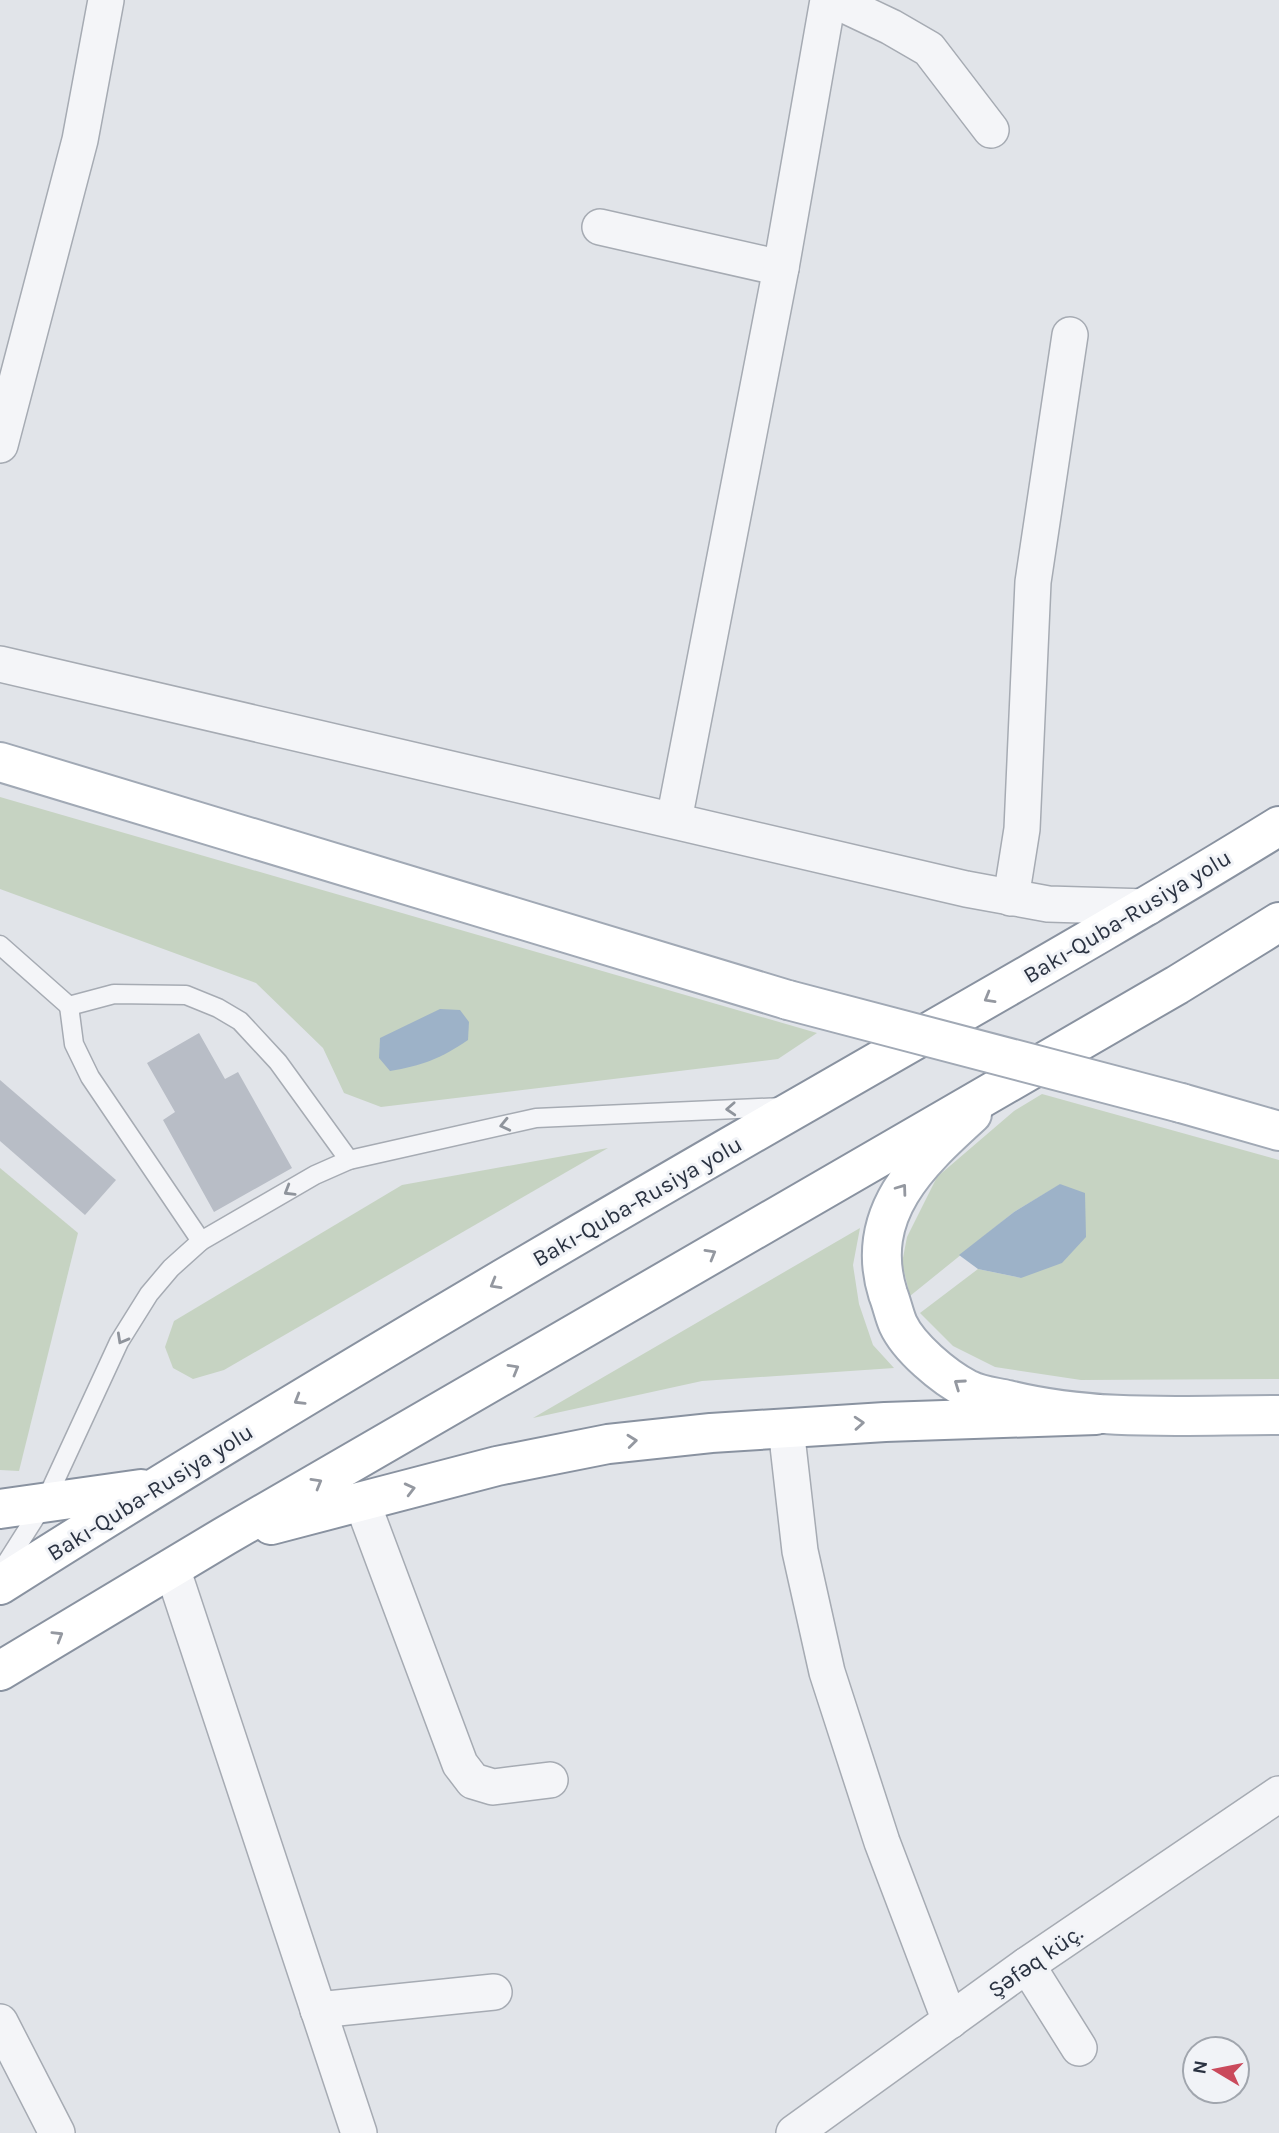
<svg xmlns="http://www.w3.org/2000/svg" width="1279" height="2133" viewBox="0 0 1279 2133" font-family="Karla,sans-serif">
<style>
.green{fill:#c6d3c2}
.water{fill:#9db2c8}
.building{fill:#b8bdc6}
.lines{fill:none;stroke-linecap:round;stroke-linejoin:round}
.service-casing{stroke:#a6abb3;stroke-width:21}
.minor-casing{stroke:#a6abb3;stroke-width:38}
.primary-casing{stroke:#a1a9b5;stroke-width:42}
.trunk-casing{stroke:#8992a0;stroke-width:42}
.service{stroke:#f4f5f8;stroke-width:18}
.minor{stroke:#f4f5f8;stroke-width:35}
.primary{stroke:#fff;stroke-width:38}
.trunk{stroke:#fff;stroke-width:38}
.primary-bridge-casing{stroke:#a1a9b5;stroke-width:42;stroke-linecap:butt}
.primary-bridge{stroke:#fff;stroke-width:38}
.oneway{stroke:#9498a0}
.oneway2{stroke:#8f949c}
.labels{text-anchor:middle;stroke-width:6;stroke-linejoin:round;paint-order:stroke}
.street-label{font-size:23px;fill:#2a3241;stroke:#f1f3f7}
</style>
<rect width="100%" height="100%" fill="#e1e4e9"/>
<g class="green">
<path d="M 0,797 L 817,1033 L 778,1059 L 381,1107 L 344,1093 L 323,1048 L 256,983 L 0,889 Z"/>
<path d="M 1042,1094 L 1279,1160 L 1279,1379 L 1081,1380 L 995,1367 L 953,1346 L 920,1313 L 978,1269 L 1021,1278 L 1061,1184 L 1014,1212 L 910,1296 L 902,1263 L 907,1237 L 937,1177 L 1014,1111 Z"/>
<path d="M 608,1148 L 224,1370 L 193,1379 L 173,1368 L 165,1347 L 174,1321 L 402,1185 Z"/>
<path d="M 0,1168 L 78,1233 L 19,1471 L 0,1470 Z"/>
<path d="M 860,1228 L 853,1265 L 859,1304 L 873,1345 L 894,1368 L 702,1381 L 533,1418 Z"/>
</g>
<g class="water">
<path d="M 440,1009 L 460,1010 L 469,1022 L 468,1040 C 442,1058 421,1066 390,1071 L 379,1058 L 380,1038 Z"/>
<path d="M 1060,1184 L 1085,1193 L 1086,1237 L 1062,1263 L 1021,1278 L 978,1269 L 959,1255 L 1014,1212 Z"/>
</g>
<g class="building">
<path d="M 199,1033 L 225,1079 L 238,1072 L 292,1168 L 214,1212 L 163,1120 L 175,1112 L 147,1063 Z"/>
<path d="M 0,1080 L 116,1180 L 85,1215 L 0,1141 Z"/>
</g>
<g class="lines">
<g class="service-casing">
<g id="service">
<path d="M 0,945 L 69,1006"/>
<path d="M 201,1241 L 90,1077 L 74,1044 L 69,1006 L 114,994 L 186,995 L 218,1008 L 240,1021 L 278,1062 L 349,1160"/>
<path d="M 0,1573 L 45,1502 L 119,1342 L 149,1294 L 171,1268 L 201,1241 L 315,1175 L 349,1160 L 536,1118 L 782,1107"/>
</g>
</g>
<g class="minor-casing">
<g id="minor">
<path d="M 834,0 L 891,27 L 929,49 L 991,130"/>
<path d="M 600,227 L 781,268"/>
<path d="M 0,445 L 80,140 L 106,0"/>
<path d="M 0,664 L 966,889 L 1048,904 L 1148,907"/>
<path d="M 674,820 L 781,268 L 828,0"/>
<path d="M 1011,898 L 1022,829 L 1033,582 L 1070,335"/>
<path d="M 786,1428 L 800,1551 L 827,1672 L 882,1842 L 950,2021"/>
<path d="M 362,1502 L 460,1764 L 473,1781 L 493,1787 L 550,1780"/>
<path d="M 172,1568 L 359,2133"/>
<path d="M 1027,1965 L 1079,2048"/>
<path d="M 318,2010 L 494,1992"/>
<path d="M 0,2022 L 57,2133"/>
<path d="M 794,2133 L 1027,1965 L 1279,1794"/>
</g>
</g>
<g class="primary-casing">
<g id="primary">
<path d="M 0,762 L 788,1000"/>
<path d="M 1181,1103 L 1279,1131"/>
<path d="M 972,1114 C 918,1163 863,1214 888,1294 C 892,1304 894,1315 898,1324 C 909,1348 944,1377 967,1389 C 979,1396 995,1397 1008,1400 C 1096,1422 1189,1415 1279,1415"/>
</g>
</g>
<g class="trunk-casing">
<g id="trunk">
<path d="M 0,1509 L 141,1489"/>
<path d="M 271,1525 L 497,1466 L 608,1444 L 711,1433 L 885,1422 L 1096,1415"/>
<path d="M 0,1585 C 263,1418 532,1260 802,1105 C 961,1013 1122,923 1279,826"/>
<path d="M 0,1671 L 225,1536 L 1177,985 L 1279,922"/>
</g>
</g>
<use href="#service" class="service"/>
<use href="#minor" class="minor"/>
<use href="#primary" class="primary"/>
<use href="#trunk" class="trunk"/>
<g class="primary-bridge-casing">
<path id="primary-bridge" d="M 788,1000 L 1181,1103"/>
</g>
<use href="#primary-bridge" class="primary-bridge"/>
</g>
<defs><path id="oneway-chevron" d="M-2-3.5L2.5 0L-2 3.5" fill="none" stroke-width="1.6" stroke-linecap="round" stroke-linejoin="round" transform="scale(1.75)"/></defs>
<g class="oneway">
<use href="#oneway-chevron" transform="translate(989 998) rotate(150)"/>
<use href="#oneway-chevron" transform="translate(902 1189) rotate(-54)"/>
<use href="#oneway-chevron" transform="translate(711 1254) rotate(-30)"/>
<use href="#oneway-chevron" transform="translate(495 1284) rotate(150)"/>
<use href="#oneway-chevron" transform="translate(514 1369) rotate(-30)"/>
<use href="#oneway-chevron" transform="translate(959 1384) rotate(-145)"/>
<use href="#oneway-chevron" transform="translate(299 1400) rotate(149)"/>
<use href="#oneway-chevron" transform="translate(859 1423) rotate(-4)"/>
<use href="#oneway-chevron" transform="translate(632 1441) rotate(-6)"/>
<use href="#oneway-chevron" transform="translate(317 1483) rotate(-30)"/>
<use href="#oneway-chevron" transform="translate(410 1489) rotate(-14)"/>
<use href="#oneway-chevron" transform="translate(58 1636) rotate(-31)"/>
</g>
<g class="oneway2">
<use href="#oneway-chevron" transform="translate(731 1109) rotate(177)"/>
<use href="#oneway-chevron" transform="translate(505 1125) rotate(167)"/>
<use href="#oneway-chevron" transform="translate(289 1191) rotate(149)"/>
<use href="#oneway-chevron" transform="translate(122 1339) rotate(119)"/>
</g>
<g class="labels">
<g class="street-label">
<text transform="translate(1127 916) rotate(-31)" y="8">Bakı-Quba-Rusiya yolu</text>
<text transform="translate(637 1201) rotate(-30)" y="8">Bakı-Quba-Rusiya yolu</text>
<text transform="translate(150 1492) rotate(-32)" y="8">Bakı-Quba-Rusiya yolu</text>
<text transform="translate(1035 1961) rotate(-35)" y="8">Şəfəq küç.</text>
</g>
</g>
<g transform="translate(1216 2070) rotate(280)"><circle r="33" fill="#f1f3f7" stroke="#a1a6ae" stroke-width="2"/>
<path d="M0-5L12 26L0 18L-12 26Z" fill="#ca4a5c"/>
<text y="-10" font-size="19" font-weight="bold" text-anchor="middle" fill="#2a3241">N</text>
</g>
</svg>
